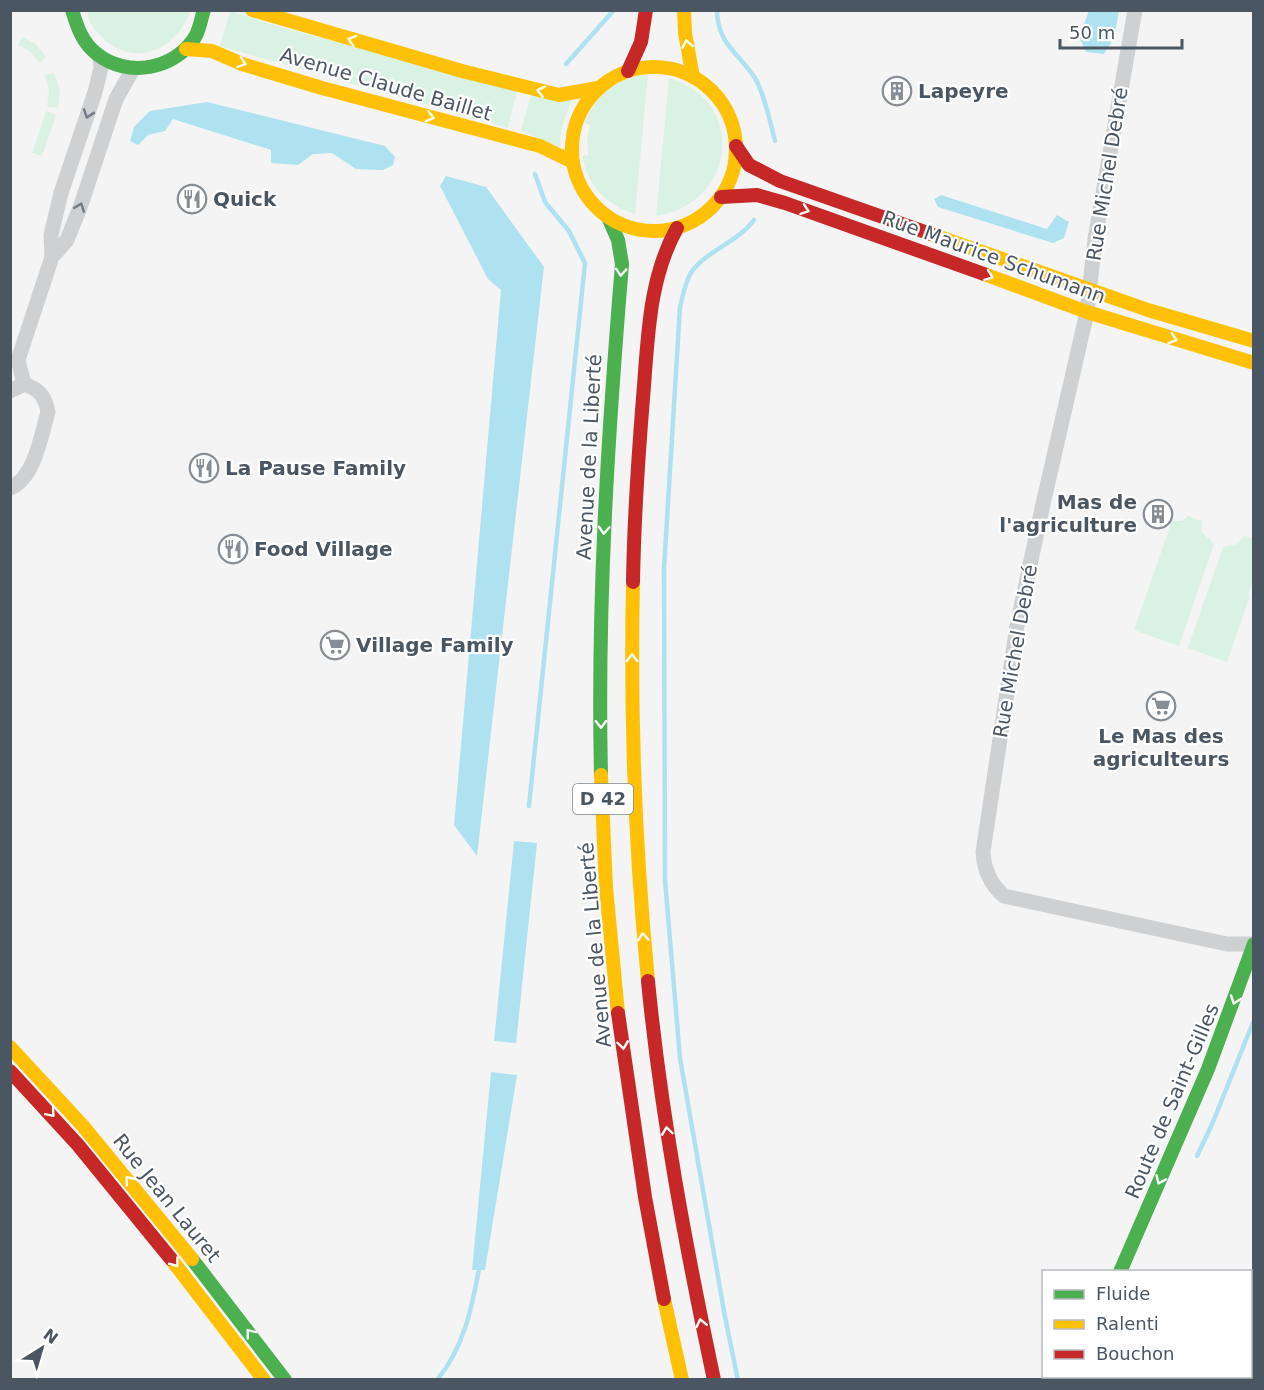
<svg xmlns="http://www.w3.org/2000/svg" width="1264" height="1390" viewBox="0 0 1264 1390" font-family="'DejaVu Sans',sans-serif">
<style>
.green{fill:#d9f2e3}
.water{fill:#aee2f0}
.lines{fill:none;stroke-linecap:round;stroke-linejoin:round}
.stream{stroke:#aee2f0;stroke-width:4.5}
.street{stroke:#ced0d2;stroke-width:15}
.fast{stroke:#4caf50;stroke-width:14}
.slow{stroke:#ffc107;stroke-width:14}
.jam{stroke:#c62828;stroke-width:14}
.oneway{stroke:#f6fbf6}
.oneway2{stroke:#727b83}
.labels{text-anchor:middle;stroke-width:4.5;stroke-linejoin:round;paint-order:stroke}
.shield{fill:#fff;stroke:#808990;stroke-width:1.5}
.shield-label{font-size:18px;font-weight:bold;fill:#4a5661}
.street-label{font-size:20px;fill:#4a5661;stroke:#fff}
.poi-label{font-size:20px;font-weight:bold;fill:#4a5661;stroke:#fff;text-anchor:start}
</style>
<rect width="100%" height="100%" fill="#f4f4f4"/>
<g class="green">
<path d="M 87,11 L 87,10 L 190,11 C 177,49 135,69 103,38 C 95,31 88,21 87,11 Z"/>
<path d="M 230,11 L 277,26 L 517,91 L 508,128 L 220,46 Z"/>
<path d="M 22,37 L 36,44 L 46,57 L 39,63 L 30,51 L 18,45 Z"/>
<path d="M 54,73 L 60,90 L 58,108 L 47,107 L 49,90 L 45,75 Z"/>
<path d="M 648,74 L 635,214 C 607,206 587,184 582,156 L 588,155 L 587,140 L 590,125 L 584,123 C 599,92 614,81 648,74 Z"/>
<path d="M 669,78 C 747,101 737,203 656,216 Z"/>
<path d="M 531,95 L 572,100 C 565,116 560,129 560,147 L 521,131 Z"/>
<path d="M 46,111 L 56,115 L 42,156 L 32,153 Z"/>
<path d="M 1188,516 L 1202,521 L 1202,532 L 1214,544 L 1179,646 L 1134,630 L 1172,521 L 1182,521 Z"/>
<path d="M 1245,536 L 1253,539 L 1253,579 L 1248,595 L 1250,596 L 1227,662 L 1188,648 L 1223,547 L 1234,545 Z"/>
</g>
<g class="water">
<path d="M 1089,11 L 1119,11 L 1114,38 L 1104,54 L 1086,52 L 1079,37 Z"/>
<path d="M 207,102 L 385,146 L 395,157 L 393,165 L 383,170 L 356,169 L 332,153 L 313,154 L 298,165 L 271,163 L 271,150 L 173,119 L 165,131 L 148,135 L 138,145 L 130,141 L 134,127 L 150,111 Z"/>
<path d="M 446,176 L 486,187 L 544,267 L 477,856 L 454,825 L 501,290 L 488,279 L 440,186 Z"/>
<path d="M 941,195 L 1047,229 L 1057,215 L 1069,222 L 1064,238 L 1053,243 L 938,207 L 934,199 Z"/>
<path d="M 514,841 L 537,843 L 516,1043 L 494,1041 Z"/>
<path d="M 491,1072 L 517,1075 L 485,1270 L 472,1270 Z"/>
</g>
<g class="lines">
<g class="stream">
<path d="M 717,10 C 717,44 739,53 755,78 C 763,91 771,124 775,141"/>
<path d="M 566,64 L 614,10"/>
<path d="M 529,806 L 585,263 L 569,231 L 545,202 L 535,174"/>
<path d="M 1197,1156 L 1213,1122 L 1254,1020"/>
<path d="M 437,1380 C 465,1346 472,1306 480,1264"/>
<path d="M 738,1380 L 725,1317 L 680,1058 L 665,880 L 664,568 L 680,307 C 683,295 685,282 692,271 C 708,250 738,242 754,220"/>
<path d="M 1097,1380 L 1098,1376"/>
</g>
<g class="street">
<path d="M 1135,10 L 1095,239 L 1087,312 L 1043,504 L 1017,626 L 983,852 C 984,870 990,884 1004,896 L 1227,944 L 1254,944"/>
<path d="M 52,257 L 67,240 L 81,205 L 116,99 L 133,69"/>
<path d="M 24,384 L 18,360 L 52,257 L 51,235 L 61,193 L 95,92 L 101,68 L 100,58"/>
<path d="M 10,391 L 24,384 C 39,389 45,396 48,412 C 41,435 35,478 10,488"/>
</g>
<g class="fast">
<path d="M 72,10 C 77,26 82,43 97,54 C 127,78 175,70 195,37 C 200,29 201,18 204,10"/>
<path d="M 601,775 C 597,604 608,434 622,264 L 618,240 L 608,217"/>
<path d="M 192,1259 L 285,1380"/>
<path d="M 1120,1272 L 1208,1069 L 1254,944"/>
</g>
<g class="slow">
<path d="M 252,10 L 462,71 L 559,95 L 598,88"/>
<path d="M 684,10 L 685,33 L 693,77"/>
<path d="M 186,49 L 212,51 L 242,64 L 322,88 L 540,146 L 573,162"/>
<circle cx="654" cy="149" r="82"/>
<path d="M 931,234 L 1148,310 L 1254,341"/>
<path d="M 984,274 L 1087,312 L 1254,363"/>
<path d="M 633,582 C 630,716 635,848 648,981"/>
<path d="M 601,775 L 606,888 L 618,1013"/>
<path d="M 10,1047 L 83,1126 L 192,1259"/>
<path d="M 171,1259 L 264,1380"/>
<path d="M 664,1299 L 682,1380"/>
</g>
<g class="jam">
<path d="M 628,71 L 641,42 L 646,10"/>
<path d="M 736,146 L 749,165 L 780,181 L 931,234"/>
<path d="M 721,197 L 757,195 L 785,203 L 984,274"/>
<path d="M 633,582 C 634,521 638,460 643,398 C 648,340 648,280 677,228"/>
<path d="M 648,981 C 661,1115 686,1248 714,1380"/>
<path d="M 618,1013 L 645,1197 L 664,1299"/>
<path d="M 10,1071 L 78,1145 L 171,1259"/>
<path d="M 1081,1380 L 1083,1376"/>
</g>
</g>
<defs><path id="oneway-chevron" d="M-2-3.5L2.5 0L-2 3.5" fill="none" stroke-width="1.6" stroke-linecap="round" stroke-linejoin="round" transform="scale(1.5)"/></defs>
<g class="oneway">
<use href="#oneway-chevron" transform="translate(352 40) rotate(-164)"/>
<use href="#oneway-chevron" transform="translate(687 44) rotate(-100)"/>
<use href="#oneway-chevron" transform="translate(242 63) rotate(19)"/>
<use href="#oneway-chevron" transform="translate(541 91) rotate(-167)"/>
<use href="#oneway-chevron" transform="translate(430 117) rotate(15)"/>
<use href="#oneway-chevron" transform="translate(805 210) rotate(19)"/>
<use href="#oneway-chevron" transform="translate(621 272) rotate(94)"/>
<use href="#oneway-chevron" transform="translate(989 276) rotate(20)"/>
<use href="#oneway-chevron" transform="translate(1173 339) rotate(18)"/>
<use href="#oneway-chevron" transform="translate(604 530) rotate(93)"/>
<use href="#oneway-chevron" transform="translate(632 658) rotate(-90)"/>
<use href="#oneway-chevron" transform="translate(601 724) rotate(89)"/>
<use href="#oneway-chevron" transform="translate(643 937) rotate(-94)"/>
<use href="#oneway-chevron" transform="translate(1235 1000) rotate(109)"/>
<use href="#oneway-chevron" transform="translate(623 1045) rotate(82)"/>
<use href="#oneway-chevron" transform="translate(51 1113) rotate(49)"/>
<use href="#oneway-chevron" transform="translate(667 1131) rotate(-98)"/>
<use href="#oneway-chevron" transform="translate(129 1180) rotate(-129)"/>
<use href="#oneway-chevron" transform="translate(1160 1180) rotate(114)"/>
<use href="#oneway-chevron" transform="translate(175 1263) rotate(53)"/>
<use href="#oneway-chevron" transform="translate(701 1323) rotate(-103)"/>
<use href="#oneway-chevron" transform="translate(250 1333) rotate(-128)"/>
</g>
<g class="oneway2">
<use href="#oneway-chevron" transform="translate(88 114) rotate(109)"/>
<use href="#oneway-chevron" transform="translate(80 207) rotate(-69)"/>
</g>
<defs>
<g id="building-ring" transform="scale(1.5)"><circle r="9.5" fill="#fff" stroke="#868d94" stroke-width="1.5"/><path d="M-4-6H4V6H1V3H-1V6H-4ZM-2.5-4.3h1.7v1.8h-1.7ZM.8-4.3h1.7v1.8H.8ZM-2.5-1h1.7V.8h-1.7ZM.8-1h1.7V.8H.8Z" fill="#868d94"/></g>
<g id="restaurant-ring" transform="scale(1.5)"><circle r="9.5" fill="#fff" stroke="#868d94" stroke-width="1.5"/><path d="M-5-6h1v4h1v-4h1v4h1v-4h1v5L-1.5 .5V6h-2V.5L-5-1ZM5-6V6H3V1.5H1.5Q1.5-4 5-6Z" fill="#868d94"/></g>
<g id="supermarket-ring" transform="scale(1.5)"><circle r="9.5" fill="#fff" stroke="#868d94" stroke-width="1.5"/><path d="M-6-5.5h2.5l.6 2H6L4.5 2H-2.5L-4.4-4H-6ZM-1.5 3.2a1.3 1.3 0 1 0 .1 0ZM3 3.2a1.3 1.3 0 1 0 .1 0Z" fill="#868d94"/></g>
</defs>
<g fill-rule="evenodd">
<use href="#building-ring" x="897" y="91"/>
<use href="#restaurant-ring" x="192" y="199"/>
<use href="#restaurant-ring" x="204" y="468"/>
<use href="#building-ring" x="1158" y="514"/>
<use href="#restaurant-ring" x="233" y="549"/>
<use href="#supermarket-ring" x="335" y="645"/>
<use href="#supermarket-ring" x="1161" y="706"/>
</g>
<g class="labels">
<rect class="shield" x="573" y="784" width="60" height="30" rx="4.5"/>
<g class="shield-label">
<text x="603" y="805">D 42</text>
</g>
<g class="street-label">
<text transform="translate(386 84) rotate(16)" y="7">Avenue Claude Baillet</text>
<text transform="translate(1107 174) rotate(-81)" y="7">Rue Michel Debré</text>
<text transform="translate(994 257) rotate(20)" y="7">Rue Maurice Schumann</text>
<text transform="translate(589 457) rotate(-87)" y="7">Avenue de la Liberté</text>
<text transform="translate(1015 651) rotate(-80)" y="7">Rue Michel Debré</text>
<text transform="translate(595 945) rotate(-95)" y="7">Avenue de la Liberté</text>
<text transform="translate(1172 1101) rotate(-67)" y="7">Route de Saint-Gilles</text>
<text transform="translate(167 1198) rotate(51)" y="7">Rue Jean Lauret</text>
</g>
<g class="poi-label">
<text x="918" y="98">Lapeyre</text>
<text x="213" y="206">Quick</text>
<text x="225" y="475">La Pause Family</text>
<text x="1137" y="509" text-anchor="end">Mas de<tspan x="1137" dy="23">l'agriculture</tspan></text>
<text x="254" y="556">Food Village</text>
<text x="356" y="652">Village Family</text>
<text x="1161" y="743" text-anchor="middle">Le Mas des<tspan x="1161" dy="23">agriculteurs</tspan></text>
</g>
</g>
<rect width="1264" height="1390" fill="none" stroke="#4a5661" stroke-width="24"/>
<rect x="1042" y="1270" width="210" height="108" fill="#ffffff" stroke="#b7bbc0" stroke-width="1.5"/>
<rect x="1054" y="1290" width="30" height="9" fill="#4caf50" stroke="#b7bbc0" stroke-width="1.5"/>
<text x="1096" y="1300" font-size="18" fill="#4a5661">Fluide</text>
<rect x="1054" y="1320" width="30" height="9" fill="#ffc107" stroke="#b7bbc0" stroke-width="1.5"/>
<text x="1096" y="1330" font-size="18" fill="#4a5661">Ralenti</text>
<rect x="1054" y="1350" width="30" height="9" fill="#c62828" stroke="#b7bbc0" stroke-width="1.5"/>
<text x="1096" y="1360" font-size="18" fill="#4a5661">Bouchon</text>
<g transform="translate(42 1348) rotate(37)" stroke="#ffffff" stroke-width="4.5" paint-order="stroke">
<path d="M0-4.5L10 22L0 15L-10 22Z" fill="#4a5661"/>
<text y="-9" font-size="16" font-weight="bold" text-anchor="middle" fill="#4a5661">N</text>
</g>
<path d="M1060 39v9h122v-9" fill="none" stroke="#4a5661" stroke-width="3"/>
<text x="1069" y="39" font-size="18" fill="#4a5661" stroke="#ffffff" stroke-width="4.5" paint-order="stroke">50 m</text>
</svg>
